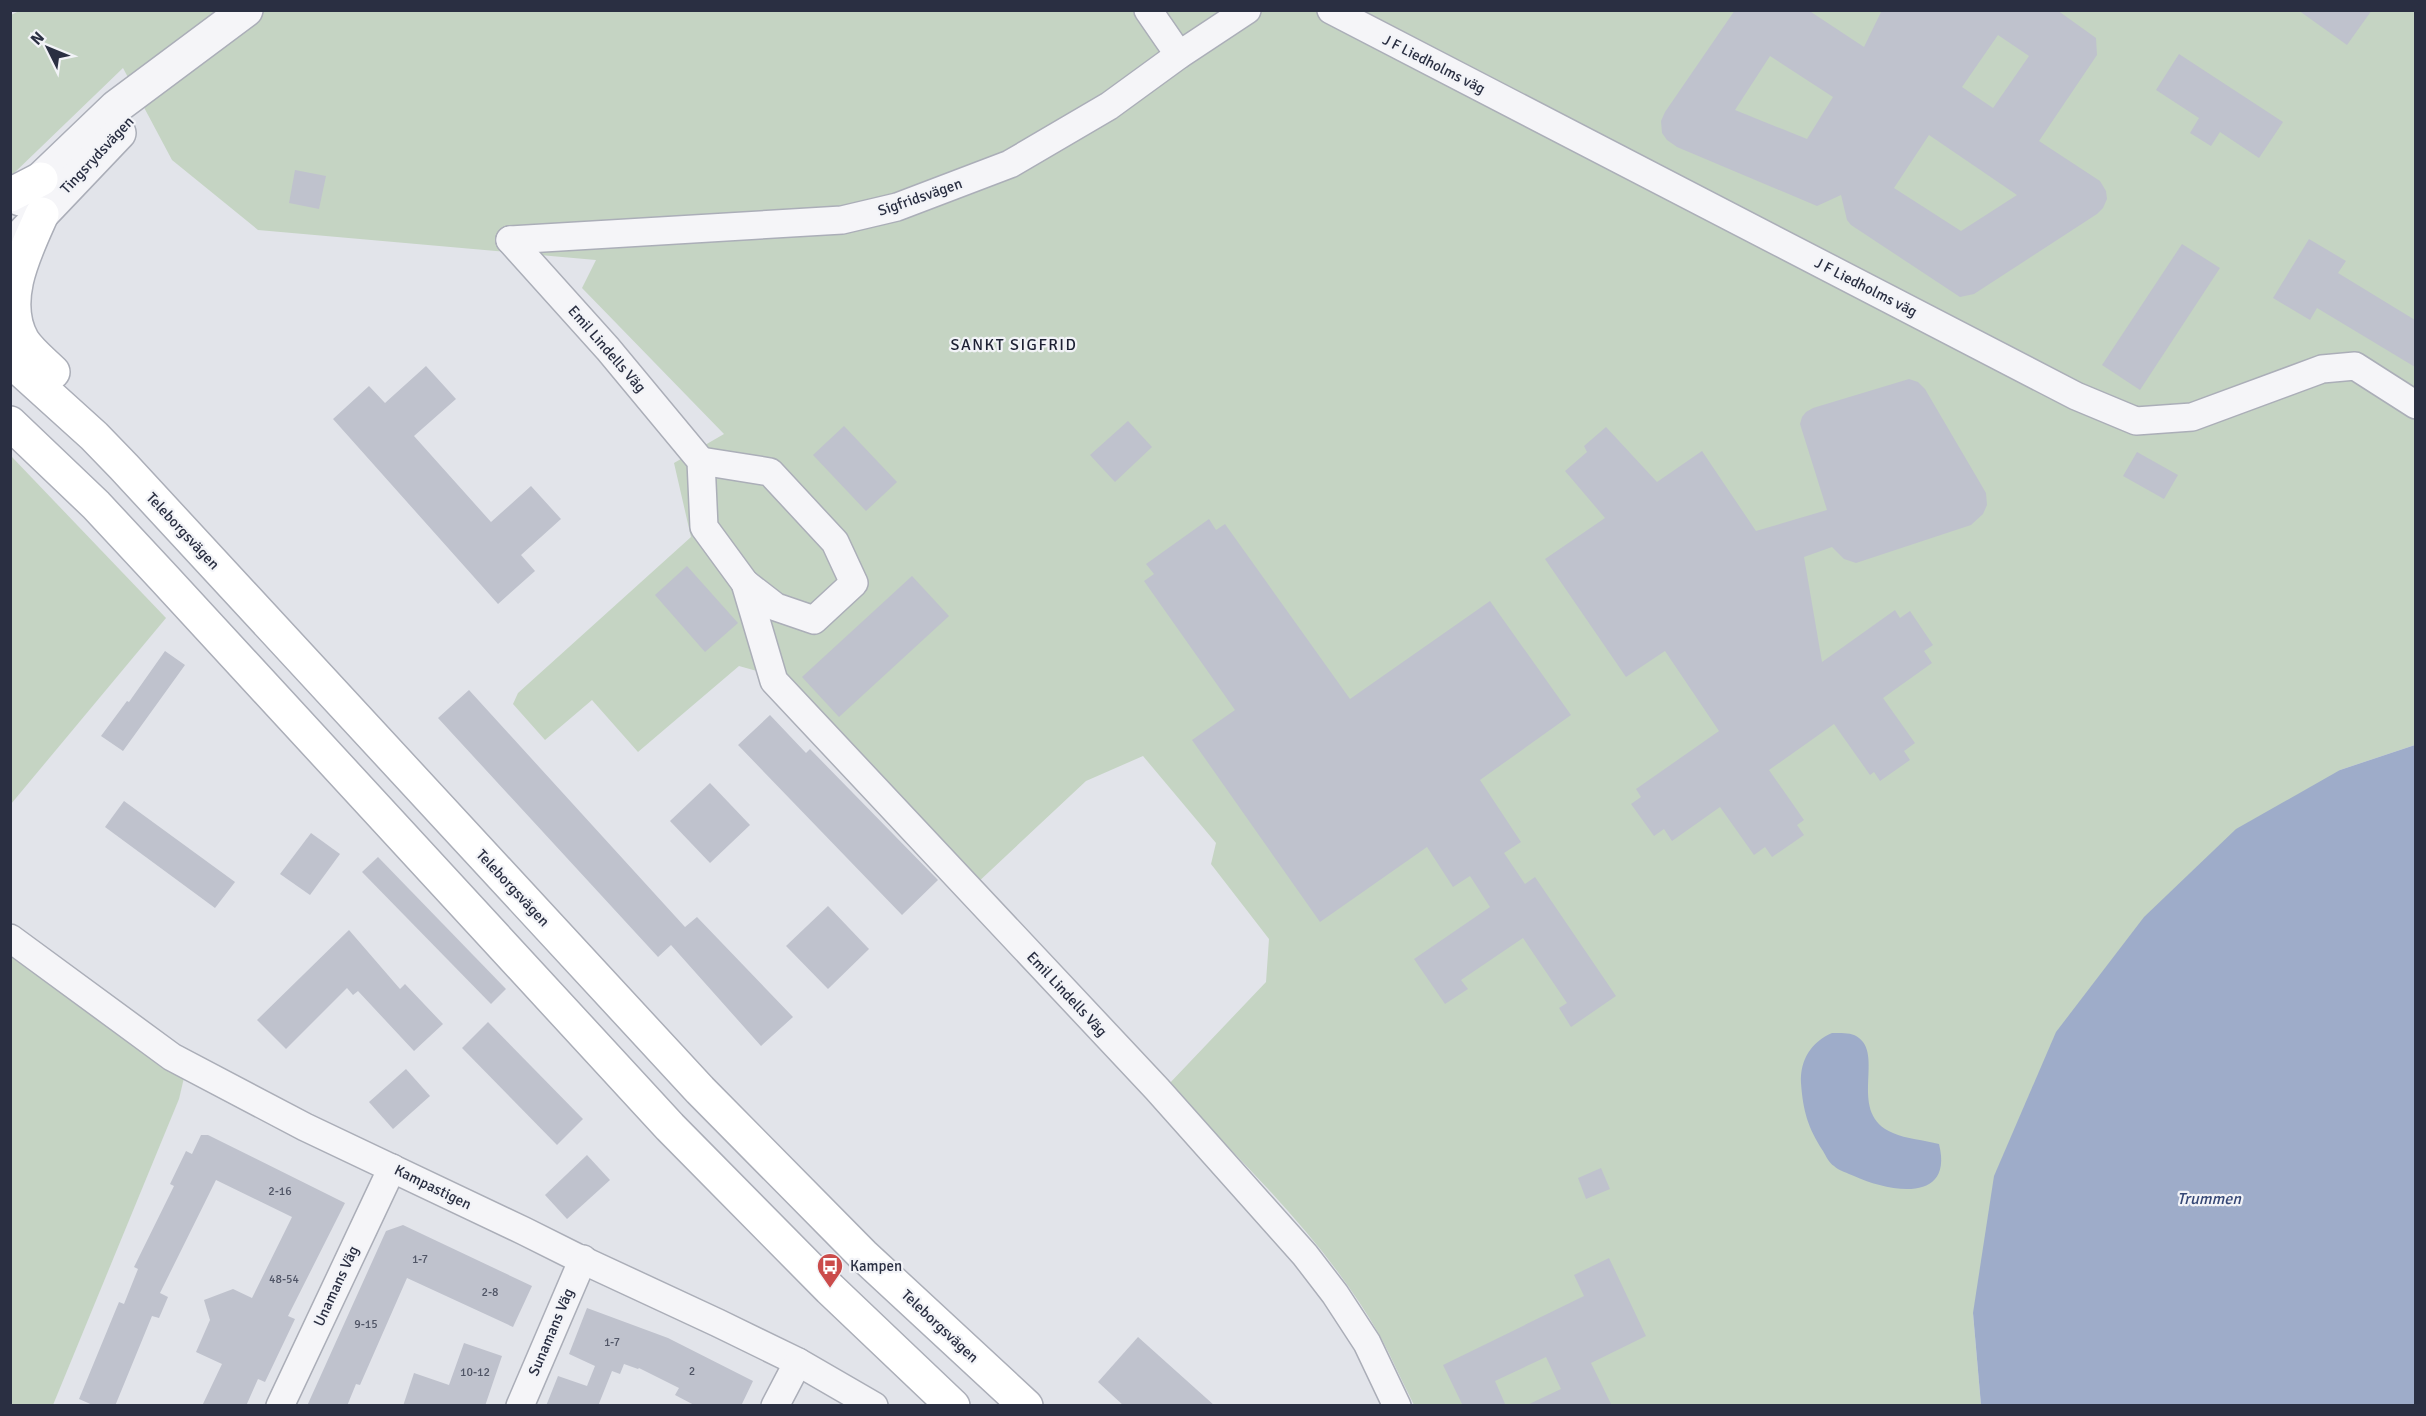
<svg xmlns="http://www.w3.org/2000/svg" width="2426" height="1416" viewBox="0 0 2426 1416" font-family="Signika,sans-serif">
<style>
.green{fill:#c5d4c3}
.water{fill:#9eacc9}
.building{fill:#bfc2cd;fill-rule:evenodd}
.lines{fill:none;stroke-linecap:round;stroke-linejoin:round}
.minor-casing{stroke:#abaeb8;stroke-width:30}
.tertiary-casing{stroke:#abaeb8;stroke-width:36}
.secondary-casing{stroke:#abaeb8;stroke-width:36}
.minor{stroke:#f5f5f8;stroke-width:27}
.tertiary{stroke:#f5f5f8;stroke-width:33}
.secondary{stroke:#fff;stroke-width:33}
.labels{text-anchor:middle;stroke-width:4.5;stroke-linejoin:round;paint-order:stroke}
.number-label{font-size:12px;fill:#4f5465}
.street-label{font-size:15px;fill:#2a2f42;stroke:#f2f3f7}
.poi-label{font-size:15px;fill:#2a2f42;stroke:#f2f3f7;text-anchor:start}
.neighbourhood-label{font-size:16px;letter-spacing:1.5px;fill:#1c2033;stroke:#f2f3f7}
.water-label{font-size:16px;font-style:italic;fill:#354775;stroke:#f2f3f7}
</style>
<rect width="100%" height="100%" fill="#e2e4ea"/>
<g class="green">
<path d="M 19,11 L 2415,11 L 2415,745 L 2340,770 L 1973,1313 L 1981,1405 L 1414,1405 C 1402,1382 1392,1358 1380,1336 C 1326,1241 1243,1163 1168,1085 L 1266,982 L 1269,939 L 1211,864 L 1216,843 L 1143,756 L 1086,781 L 975,885 L 778,677 L 739,666 L 638,752 L 592,700 L 545,740 L 513,704 L 518,693 L 691,537 L 674,463 L 724,434 L 582,288 L 596,260 L 258,230 L 172,160 L 123,68 L 11,176 L 11,15 Z"/>
<path d="M 11,456 L 166,618 L 11,804 Z"/>
<path d="M 10,938 L 187,1065 L 179,1099 L 53,1405 L 11,1405 Z"/>
</g>
<g class="water">
<path d="M 2415,745 L 2415,1405 L 1981,1405 L 1973,1313 L 1994,1176 L 2056,1032 L 2144,917 L 2236,829 L 2340,770 Z"/>
<path d="M 1832,1033 C 1841,1033 1852,1032 1859,1038 C 1884,1057 1847,1114 1893,1133 C 1906,1139 1924,1140 1939,1144 C 1954,1204 1889,1192 1854,1176 C 1848,1173 1839,1171 1834,1166 C 1829,1163 1826,1156 1823,1151 C 1808,1128 1803,1111 1801,1083 C 1800,1060 1811,1042 1832,1033 Z"/>
</g>
<g class="building">
<path d="M 1735,10 L 1808,10 L 1864,47 L 1882,10 L 2057,10 L 2096,38 L 2097,55 L 2039,141 L 2100,181 L 2106,191 L 2107,199 L 2103,208 L 2097,214 L 1974,294 L 1960,297 L 1851,225 L 1847,220 L 1841,195 L 1817,206 L 1677,147 L 1667,140 L 1662,133 L 1661,121 L 1665,112 ZM 1998,35 L 2029,56 L 1993,108 L 1962,87 ZM 1770,56 L 1833,97 L 1807,139 L 1735,110 ZM 1929,135 L 2017,195 L 1961,231 L 1894,188 Z"/>
<path d="M 2298,10 L 2372,10 L 2347,45 Z"/>
<path d="M 2179,54 L 2283,122 L 2259,158 L 2220,132 L 2211,146 L 2190,133 L 2199,118 L 2156,90 Z"/>
<path d="M 295,170 L 326,176 L 319,209 L 289,203 Z"/>
<path d="M 2309,239 L 2346,261 L 2338,273 L 2415,320 L 2415,367 L 2317,308 L 2310,320 L 2273,298 Z"/>
<path d="M 2182,244 L 2220,268 L 2140,390 L 2102,365 Z"/>
<path d="M 426,366 L 456,399 L 414,436 L 491,522 L 531,486 L 561,519 L 521,555 L 535,571 L 498,604 L 333,419 L 369,386 L 385,403 Z"/>
<path d="M 1909,379 L 1918,382 L 1925,389 L 1986,493 L 1987,505 L 1983,514 L 1971,525 L 1856,563 L 1844,559 L 1832,547 L 1804,557 L 1822,662 L 1895,610 L 1900,618 L 1910,611 L 1933,645 L 1924,651 L 1932,663 L 1883,698 L 1915,743 L 1904,751 L 1910,760 L 1880,781 L 1874,772 L 1870,775 L 1834,724 L 1769,770 L 1804,820 L 1797,825 L 1804,835 L 1772,857 L 1765,847 L 1754,855 L 1720,807 L 1672,841 L 1664,829 L 1654,836 L 1631,804 L 1641,797 L 1636,789 L 1719,731 L 1665,651 L 1626,677 L 1545,559 L 1605,518 L 1565,471 L 1587,452 L 1584,446 L 1606,427 L 1657,482 L 1702,451 L 1756,531 L 1827,510 L 1800,424 L 1802,417 L 1806,412 L 1813,408 Z"/>
<path d="M 1128,421 L 1152,447 L 1115,482 L 1090,455 Z"/>
<path d="M 844,426 L 897,482 L 866,511 L 813,455 Z"/>
<path d="M 2137,452 L 2178,475 L 2164,499 L 2123,476 Z"/>
<path d="M 1209,519 L 1216,530 L 1225,524 L 1350,699 L 1490,601 L 1571,715 L 1480,780 L 1521,842 L 1504,853 L 1525,884 L 1535,877 L 1616,996 L 1571,1027 L 1559,1008 L 1567,1003 L 1523,938 L 1461,980 L 1468,989 L 1445,1004 L 1414,959 L 1490,907 L 1470,876 L 1453,887 L 1427,847 L 1320,922 L 1192,740 L 1235,710 L 1144,581 L 1154,574 L 1146,564 Z"/>
<path d="M 687,566 L 738,623 L 705,652 L 655,595 Z"/>
<path d="M 912,576 L 949,616 L 839,717 L 802,677 Z"/>
<path d="M 165,651 L 185,665 L 123,751 L 101,736 L 127,701 L 129,702 Z"/>
<path d="M 469,690 L 685,927 L 697,917 L 793,1017 L 761,1046 L 671,945 L 658,957 L 438,718 Z"/>
<path d="M 770,715 L 806,753 L 810,749 L 938,880 L 902,915 L 738,745 Z"/>
<path d="M 710,783 L 750,825 L 710,863 L 670,821 Z"/>
<path d="M 124,801 L 235,882 L 215,908 L 105,827 Z"/>
<path d="M 311,833 L 340,854 L 310,895 L 280,874 Z"/>
<path d="M 378,857 L 506,989 L 491,1004 L 362,872 Z"/>
<path d="M 828,906 L 869,949 L 828,989 L 786,946 Z"/>
<path d="M 349,930 L 400,989 L 405,984 L 443,1024 L 414,1051 L 358,991 L 353,995 L 347,988 L 286,1049 L 257,1020 Z"/>
<path d="M 488,1022 L 583,1119 L 557,1145 L 462,1048 Z"/>
<path d="M 406,1069 L 430,1096 L 393,1129 L 369,1102 Z"/>
<path d="M 201,1135 L 208,1135 L 345,1203 L 288,1316 L 295,1319 L 265,1382 L 258,1379 L 246,1406 L 202,1406 L 222,1364 L 196,1352 L 210,1320 L 204,1300 L 233,1289 L 252,1298 L 292,1217 L 216,1180 L 160,1293 L 168,1297 L 159,1318 L 152,1316 L 115,1406 L 95,1406 L 79,1399 L 119,1302 L 124,1304 L 138,1269 L 134,1267 L 174,1186 L 170,1184 L 186,1151 L 192,1154 Z"/>
<path d="M 587,1155 L 610,1180 L 567,1219 L 545,1195 Z"/>
<path d="M 1601,1168 L 1610,1189 L 1586,1199 L 1578,1178 Z"/>
<path d="M 403,1225 L 532,1286 L 513,1327 L 407,1278 L 360,1385 L 356,1384 L 347,1406 L 307,1406 L 386,1231 Z"/>
<path d="M 1609,1258 L 1646,1336 L 1591,1363 L 1612,1406 L 1525,1406 L 1561,1389 L 1546,1357 L 1495,1381 L 1506,1406 L 1463,1406 L 1443,1365 L 1584,1296 L 1574,1275 Z"/>
<path d="M 587,1308 L 668,1338 L 753,1381 L 741,1406 L 696,1406 L 675,1395 L 679,1388 L 639,1368 L 638,1369 L 624,1364 L 620,1374 L 612,1371 L 598,1406 L 546,1406 L 558,1376 L 587,1386 L 595,1366 L 569,1354 Z"/>
<path d="M 1138,1337 L 1215,1406 L 1124,1406 L 1098,1382 Z"/>
<path d="M 464,1343 L 502,1356 L 485,1406 L 403,1406 L 414,1373 L 449,1385 Z"/>
</g>
<g class="lines">
<g class="minor-casing">
<g id="minor">
<path d="M 1148,10 L 1179,55"/>
<path d="M 1331,10 L 2076,396 L 2136,421 L 2192,417 L 2322,369 L 2355,366 L 2416,405"/>
<path d="M 510,240 L 608,349 L 701,461 L 704,527 L 745,583 L 774,681 L 1157,1089 L 1305,1255 L 1335,1294 L 1367,1343 L 1397,1406"/>
<path d="M 510,240 L 842,220 L 897,207 L 1010,164 L 1109,106 L 1179,55 L 1247,10"/>
<path d="M 701,461 L 770,472 L 835,542 L 854,583 L 814,620 L 776,607 L 745,583"/>
<path d="M 10,938 L 172,1057 L 305,1127 L 524,1231 L 576,1257 L 718,1323 L 798,1362 L 874,1406"/>
<path d="M 280,1406 L 392,1168"/>
<path d="M 520,1406 L 583,1259"/>
<path d="M 775,1406 L 798,1362"/>
</g>
</g>
<g class="tertiary-casing">
<g id="tertiary">
<path d="M 20,199 L 116,107 L 246,10"/>
<path d="M 22,235 L 119,133"/>
</g>
</g>
<g class="secondary-casing">
<g id="secondary">
<path d="M 10,195 L 41,179"/>
<path d="M 42,214 C 25,252 0,301 23,341 C 31,353 43,362 53,372"/>
<path d="M 10,360 L 94,436 L 124,467 L 700,1090 L 863,1255 L 1026,1406"/>
<path d="M 10,423 L 96,505 L 164,578 L 670,1127 L 830,1289 L 953,1406"/>
</g>
</g>
<use href="#minor" class="minor"/>
<use href="#tertiary" class="tertiary"/>
<use href="#secondary" class="secondary"/>
</g>
<defs>
<g id="bus-pin" transform="scale(1.35)"><path d="M0 17L-7.5 6A9.5 9.5 0 1 1 7.5 6Z" fill="#cb4c4b" stroke="#f2f3f7"/><path d="M-5-6H5V4H4V6H2V4H-2V6H-4V4H-5ZM-3.5-4V0h7V-4ZM-3.5 1.2v1.5H-2V1.2ZM2 1.2v1.5H3.5V1.2Z" fill="#fff"/></g>
</defs>
<g fill-rule="evenodd">
<use href="#bus-pin" x="830" y="1266"/>
</g>
<g class="labels">
<g class="number-label">
<text x="280" y="1195">2-16</text>
<text x="420" y="1263">1-7</text>
<text x="284" y="1283">48-54</text>
<text x="490" y="1296">2-8</text>
<text x="366" y="1328">9-15</text>
<text x="612" y="1346">1-7</text>
<text x="692" y="1375">2</text>
<text x="475" y="1376">10-12</text>
</g>
<g class="street-label">
<text transform="translate(1434 64) rotate(27)" y="5">J F Liedholms väg</text>
<text transform="translate(97 155) rotate(-47)" y="5">Tingsrydsvägen</text>
<text transform="translate(920 197) rotate(-19)" y="5">Sigfridsvägen</text>
<text transform="translate(1866 287) rotate(27)" y="5">J F Liedholms väg</text>
<text transform="translate(607 349) rotate(49)" y="5">Emil Lindells Väg</text>
<text transform="translate(183 531) rotate(47)" y="5">Teleborgsvägen</text>
<text transform="translate(513 888) rotate(47)" y="5">Teleborgsvägen</text>
<text transform="translate(1067 994) rotate(47)" y="5">Emil Lindells Väg</text>
<text transform="translate(433 1187) rotate(26)" y="5">Kampastigen</text>
<text transform="translate(336 1286) rotate(-65)" y="5">Unamans Väg</text>
<text transform="translate(940 1326) rotate(43)" y="5">Teleborgsvägen</text>
<text transform="translate(551 1332) rotate(-67)" y="5">Sunamans Väg</text>
</g>
<g class="poi-label">
<text x="850" y="1271">Kampen</text>
</g>
<g class="neighbourhood-label">
<text x="1014" y="350">SANKT SIGFRID</text>
</g>
<g class="water-label">
<text x="2209" y="1204">Trummen</text>
</g>
</g>
<rect width="2426" height="1416" fill="none" stroke="#2a2f42" stroke-width="24"/>
<g transform="translate(48 48) rotate(313)" stroke="#f2f3f7" stroke-width="4.5" paint-order="stroke">
<path d="M0-4.5L10 22L0 15L-10 22Z" fill="#2a2f42"/>
<text y="-9" font-size="16" font-weight="bold" text-anchor="middle" fill="#2a2f42">N</text>
</g>
</svg>
